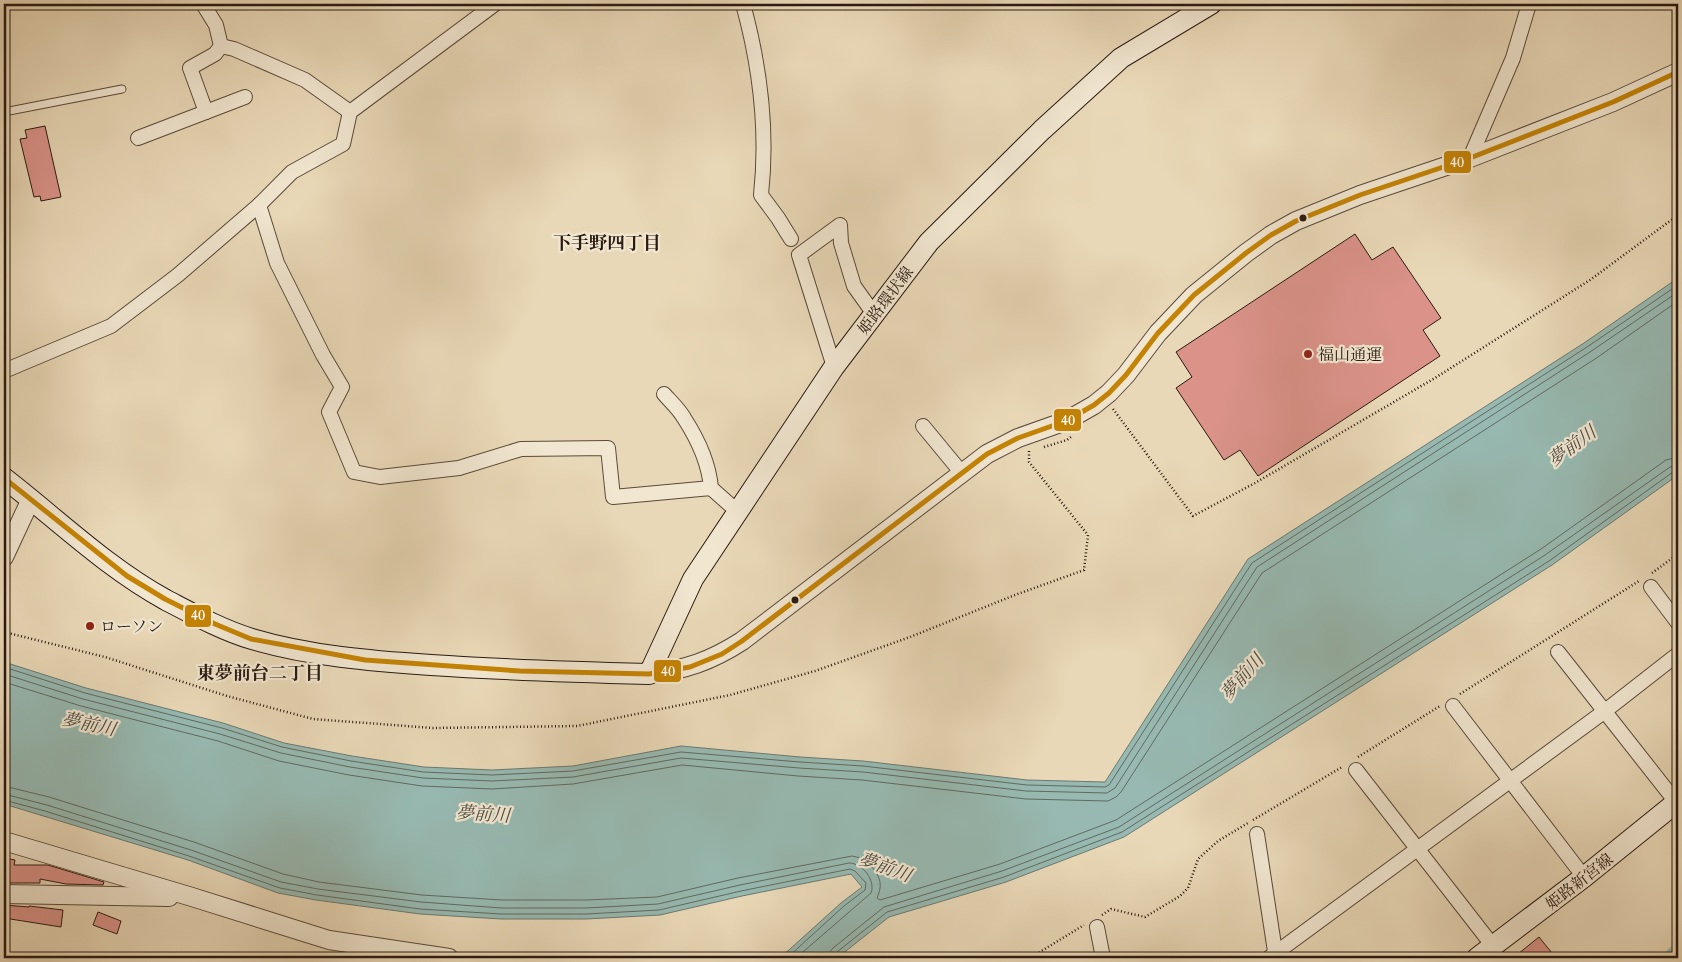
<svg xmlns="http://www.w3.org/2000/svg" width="1682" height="962" viewBox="0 0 1682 962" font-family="Cardo,'Noto Serif JP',serif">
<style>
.water{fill:#97b9b1;stroke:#6b7971}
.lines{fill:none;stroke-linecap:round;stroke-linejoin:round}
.shore{stroke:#606a61;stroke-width:1}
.river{stroke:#97b9b1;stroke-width:25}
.building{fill:#da9289;stroke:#2a1a11}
.service-casing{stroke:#5a4a3a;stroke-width:9}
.minor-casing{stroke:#5a4a3a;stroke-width:16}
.tertiary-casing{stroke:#5a4a3a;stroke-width:20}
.secondary-casing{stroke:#2a1a11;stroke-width:22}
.path{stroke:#2a1a11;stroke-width:2.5;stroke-dasharray:1 2.5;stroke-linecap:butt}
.service{stroke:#f1e6d0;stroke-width:7}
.minor{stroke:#f1e6d0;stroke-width:14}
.tertiary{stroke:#f1e6d0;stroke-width:18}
.secondary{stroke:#f1e6d0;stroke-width:20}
.bus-1-casing{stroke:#f1e6d0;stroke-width:9}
.bus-1{stroke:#c48304;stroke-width:5}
.bus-dot{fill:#2a1a11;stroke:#f1e6d0;stroke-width:2}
.poi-dot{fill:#8f2418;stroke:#f1e6d0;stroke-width:2}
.labels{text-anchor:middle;stroke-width:4.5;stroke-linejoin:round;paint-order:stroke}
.street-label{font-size:16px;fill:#2a1a11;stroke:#f1e6d0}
.poi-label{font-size:16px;fill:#2a1a11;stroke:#f1e6d0;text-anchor:start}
.neighbourhood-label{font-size:18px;font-weight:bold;fill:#2a1a11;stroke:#f1e6d0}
.water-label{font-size:18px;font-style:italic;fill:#4b4a41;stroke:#f1e6d0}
.line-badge{stroke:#f1e6d0;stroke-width:2}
.badge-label{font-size:14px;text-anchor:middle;font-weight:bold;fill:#fff}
</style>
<rect width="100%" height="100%" fill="#e9d8b7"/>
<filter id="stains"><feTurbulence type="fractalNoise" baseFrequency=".004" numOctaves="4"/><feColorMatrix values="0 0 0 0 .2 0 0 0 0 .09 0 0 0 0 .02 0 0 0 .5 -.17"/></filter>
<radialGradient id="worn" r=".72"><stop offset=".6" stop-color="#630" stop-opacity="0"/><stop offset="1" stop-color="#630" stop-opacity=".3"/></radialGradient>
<path class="water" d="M 1678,278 L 1678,475 L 1552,565 L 1124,837 L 1006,882 L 889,917 L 837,958 L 780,958 L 841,903 L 862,887 L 851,874 L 742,896 L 660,915 L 586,919 L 501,919 L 420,914 L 316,900 L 278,893 L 188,860 L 4,804 L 4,662 L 86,688 L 223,723 L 284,743 L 352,756 L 424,767 L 492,770 L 573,766 L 681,746 L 800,757 L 863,761 L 1027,780 L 1105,782 L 1248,559 L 1584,343 Z"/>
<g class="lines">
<g class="shore">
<path d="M 4,667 L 85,693 L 222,728 L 282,747 L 351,761 L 423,772 L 492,775 L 573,771 L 681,752 L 800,762 L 863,766 L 1027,785 L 1105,787 L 1109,785 L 1252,563 L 1587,347 L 1678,285"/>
<path d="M 4,674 L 83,699 L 220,734 L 281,753 L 350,767 L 423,778 L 492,781 L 573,777 L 681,758 L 799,768 L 863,772 L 1026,791 L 1107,793 L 1115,788 L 1257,567 L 1590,352 L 1678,292"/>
<path d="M 4,682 L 81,706 L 218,741 L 279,761 L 349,775 L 422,786 L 492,789 L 573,784 L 682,765 L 798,776 L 862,780 L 1026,799 L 1108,801 L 1116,797 L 1121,792 L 1262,573 L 1595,359 L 1678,301"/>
<path d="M 4,786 L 49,797 L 194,842 L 283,874 L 319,882 L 422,895 L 502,900 L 586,900 L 657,897 L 738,878 L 852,856 C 864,857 878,870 880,882 C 881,888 879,893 877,898 L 880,900 L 1000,864 L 1116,820 L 1541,549 L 1666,460 L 1678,457"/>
<path d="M 4,794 L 47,805 L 191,850 L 281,882 L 318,889 L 421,902 L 501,908 L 586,908 L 658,904 L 740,885 L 849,863 C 862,863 876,880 871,893 L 796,958"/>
<path d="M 4,800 L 45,811 L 189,856 L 280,888 L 317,895 L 420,909 L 501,914 L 586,914 L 659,910 L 741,891 L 850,869 L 855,871 L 866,883 L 865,890 L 844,906 L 787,958"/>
<path d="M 829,958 L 829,953 L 833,948 L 884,907 L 1002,871 L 1119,827 L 1545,555 L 1670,467 L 1678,465"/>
<path d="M 835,958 L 837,952 L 887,912 L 1004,877 L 1122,832 L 1549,561 L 1673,472 L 1678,471"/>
</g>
<path class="river" d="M 1677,958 L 1678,958"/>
</g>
<g class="building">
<path d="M 45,126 L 61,197 L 41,201 L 40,196 L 34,197 L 20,139 L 27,138 L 25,130 Z"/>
<path d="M 1355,234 L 1372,260 L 1393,247 L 1441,318 L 1423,330 L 1440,356 L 1258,476 L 1240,450 L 1224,460 L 1176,388 L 1192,377 L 1176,352 Z"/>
<path d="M 4,858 L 15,860 L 14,865 L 48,865 L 104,882 L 103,885 L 66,884 L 40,879 L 40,883 L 4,883 Z"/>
<path d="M 4,905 L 29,907 L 29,906 L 63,910 L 61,927 L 4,918 Z"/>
<path d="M 98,912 L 121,921 L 117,934 L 93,925 Z"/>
<path d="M 1539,937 L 1556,958 L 1513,958 Z"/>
</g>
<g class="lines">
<g class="service-casing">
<path id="service" d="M 4,112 L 122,89"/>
</g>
<g class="minor-casing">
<g id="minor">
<path d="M 203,4 L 216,25 L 221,46 L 215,54 L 190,68 L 206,112"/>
<path d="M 743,4 C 760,66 768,131 761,195 L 778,218 L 791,239"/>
<path d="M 221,46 L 234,49 L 305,80 L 350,112"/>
<path d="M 138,138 L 245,97"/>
<path d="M 1470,158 L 1513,58 L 1529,4"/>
<path d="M 259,205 L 277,263 L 323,355 L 342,387 L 329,412 L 354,472 L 380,477 L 459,468 L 521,449 L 608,448 L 613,497 L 711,488 L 738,512"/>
<path d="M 834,367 L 799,255 L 840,225 L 841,243 L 854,286 L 874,314"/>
<path d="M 4,371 L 111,326 L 178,275 L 259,205 L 292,172 L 343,144 L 350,112 L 495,4"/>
<path d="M 664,394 C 670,401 679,409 684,418 C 697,438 709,464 711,488"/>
<path d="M 923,426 L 961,472"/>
<path d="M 1651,587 L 1678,623"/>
<path d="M 1558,652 L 1676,802"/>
<path d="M 1453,706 L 1584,877"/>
<path d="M 1356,770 L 1493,946"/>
<path d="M 1257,834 L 1276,958"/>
<path d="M 1097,927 L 1103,958"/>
<path d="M 1269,958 L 1605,711 L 1678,654"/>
</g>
</g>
<g class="tertiary-casing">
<g id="tertiary">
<path d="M 4,557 L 31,499"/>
<path d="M 649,674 C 685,670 711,661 742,641 L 987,454 L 1018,438 L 1066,421 L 1094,405 L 1109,393 L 1126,375 L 1158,333 L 1194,295 L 1246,253 L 1271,235 L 1296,221 L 1360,195 L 1470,158 L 1613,102 L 1678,72"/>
<path d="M 4,841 L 192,897 L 329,940 L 449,958"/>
<path d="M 4,894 L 169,897"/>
</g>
</g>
<g class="secondary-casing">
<g id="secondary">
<path d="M 4,478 C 57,519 106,567 166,600 C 193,614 222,630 252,639 C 309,656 372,661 431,665 C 504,670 576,672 649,674 L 693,579 L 834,367 L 929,242 L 1042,130 L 1121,58 L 1211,4"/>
<path d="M 1477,958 L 1584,877 L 1678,801"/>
</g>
</g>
<g class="path">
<path d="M 1113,409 L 1193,516 L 1255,483 L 1435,378 L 1590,280 L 1678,215"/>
<path d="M 1044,447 L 1067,440 L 1072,436"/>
<path d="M 1652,573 L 1678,554"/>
<path d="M 4,632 L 105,657 L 227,696 L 313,719 L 433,728 L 577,726 L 730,695 L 815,671 L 910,637 L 1015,595 L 1084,570 L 1088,535 L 1029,462 L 1029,451"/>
<path d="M 1460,694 L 1639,581"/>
<path d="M 1358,757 L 1440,706"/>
<path d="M 1253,820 L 1342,767"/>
<path d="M 1102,915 L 1111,909 L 1145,917 L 1180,896 L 1188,888 L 1198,859 L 1218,841 L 1248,823"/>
<path d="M 1030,958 L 1084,925"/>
</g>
<use href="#service" class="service"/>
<use href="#minor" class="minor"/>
<use href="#tertiary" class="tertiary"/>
<use href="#secondary" class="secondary"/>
<g class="bus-1-casing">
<path id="bus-1" d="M 4,478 L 127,576 L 165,599 L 215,624 L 251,639 L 365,660 L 520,671 L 649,674 L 690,667 L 722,654 L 742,641 L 987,454 L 1018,438 L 1066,421 L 1094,405 L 1109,393 L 1126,375 L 1158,333 L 1194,295 L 1246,253 L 1271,235 L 1296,221 L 1360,195 L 1470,158 L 1613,102 L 1678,72"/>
</g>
<use href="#bus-1" class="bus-1"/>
</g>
<g class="bus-dot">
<circle cx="1303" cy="218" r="4.5"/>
<circle cx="795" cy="600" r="4.5"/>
</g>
<g class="poi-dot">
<circle cx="1308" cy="354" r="5"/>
<circle cx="90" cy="626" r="5"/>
</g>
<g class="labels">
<g class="street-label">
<text transform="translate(885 300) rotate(-53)" y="6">姫路環状線</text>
<text transform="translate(1579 881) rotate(-38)" y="6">姫路新宮線</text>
</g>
<g class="poi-label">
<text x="1318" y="360">福山通運</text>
<text x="100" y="632">ローソン</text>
</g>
<g class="neighbourhood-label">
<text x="607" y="249">下手野四丁目</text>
<text x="260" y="679">東夢前台二丁目</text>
</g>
<g class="water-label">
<text transform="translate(1572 446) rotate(-36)" y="6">夢前川</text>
<text transform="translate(1242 677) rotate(-49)" y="6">夢前川</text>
<text transform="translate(89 724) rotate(12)" y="6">夢前川</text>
<text transform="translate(483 814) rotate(4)" y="6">夢前川</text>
<text transform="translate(885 867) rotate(20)" y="6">夢前川</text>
</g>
</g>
<g class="line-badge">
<rect x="1443" y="150" width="29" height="24" rx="5" fill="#c48304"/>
<rect x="1053" y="408" width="29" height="24" rx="5" fill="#c48304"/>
<rect x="184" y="604" width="28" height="24" rx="5" fill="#c48304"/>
<rect x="653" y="659" width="29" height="24" rx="5" fill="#c48304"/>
</g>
<g class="badge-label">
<text x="1457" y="167">40</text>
<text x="1068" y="425">40</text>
<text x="198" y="620">40</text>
<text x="668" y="676">40</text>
</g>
<rect width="1682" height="962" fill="none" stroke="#e9d8b7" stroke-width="20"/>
<rect x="5" y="5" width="1672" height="952" fill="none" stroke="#2a1a11" stroke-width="2.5"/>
<rect x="10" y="10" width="1662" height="942" fill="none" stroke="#2a1a11"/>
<rect width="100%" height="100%" filter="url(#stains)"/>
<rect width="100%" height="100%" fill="url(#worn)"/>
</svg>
